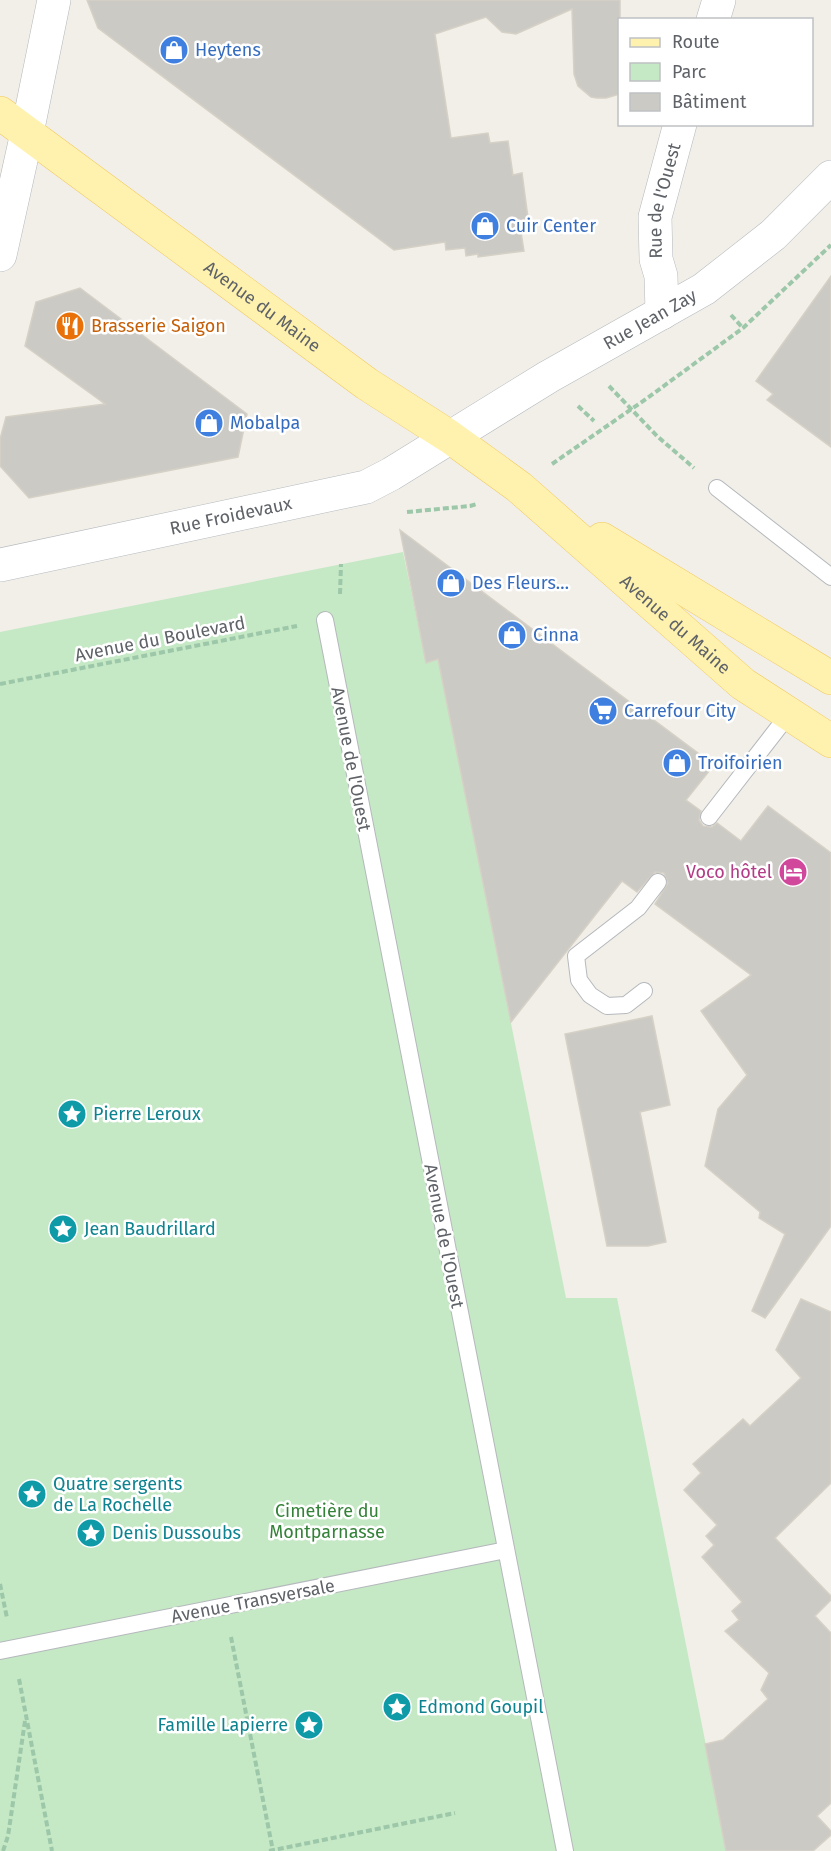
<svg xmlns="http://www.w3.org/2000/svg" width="831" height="1851" viewBox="0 0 831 1851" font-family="'Fira Sans',sans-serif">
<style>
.green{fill:#c5e8c5}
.building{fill:#cccac5;stroke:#d6d1c6;stroke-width:1.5}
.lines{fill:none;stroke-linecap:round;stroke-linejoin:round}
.service-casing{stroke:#b5b8bc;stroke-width:18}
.minor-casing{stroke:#b5b8bc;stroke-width:34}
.tertiary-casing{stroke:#b5b8bc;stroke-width:34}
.secondary-casing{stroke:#b6babf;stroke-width:34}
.primary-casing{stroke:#f2c960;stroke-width:34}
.path{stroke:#9cc7a9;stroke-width:4;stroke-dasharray:6 3;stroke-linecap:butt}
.service{stroke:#fff;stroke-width:16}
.minor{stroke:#fff;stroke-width:33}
.tertiary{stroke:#fff;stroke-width:33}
.secondary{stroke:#fff;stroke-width:33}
.primary{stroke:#fff2af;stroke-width:33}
.labels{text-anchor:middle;stroke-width:5;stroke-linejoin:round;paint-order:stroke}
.shop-label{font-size:18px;fill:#366cbe;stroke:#fff;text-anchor:start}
.street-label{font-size:18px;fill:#5f6368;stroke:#fff}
.food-label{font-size:18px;fill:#c56008;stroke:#fff;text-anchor:start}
.hotel-label{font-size:18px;fill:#b23c85;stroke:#fff;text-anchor:end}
.culture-label{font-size:18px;fill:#0d838f;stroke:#fff;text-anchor:start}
.park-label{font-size:18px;fill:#348238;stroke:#fff}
</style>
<rect width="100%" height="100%" fill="#f1efe8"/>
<path class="green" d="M 403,552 L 426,662 L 438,659 L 566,1298 L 617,1298 L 727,1851 L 0,1851 L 0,632 Z"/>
<g class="building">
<path d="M 87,0 L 620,0 L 620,94 L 606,98 L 597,98 L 591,97 L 578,86 L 574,74 L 572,9 L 516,34 L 502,32 L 486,17 L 435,34 L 451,138 L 488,133 L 490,143 L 508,141 L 513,175 L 522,173 L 529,225 L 520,226 L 524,251 L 478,257 L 478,254 L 466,256 L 465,248 L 446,250 L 445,242 L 394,250 L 98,28 Z"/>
<path d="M 831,276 L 831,447 L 767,400 L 773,394 L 756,381 Z"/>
<path d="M 80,288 L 247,414 L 238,457 L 29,498 L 0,466 L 0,439 L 6,417 L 105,404 L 25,346 L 36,302 Z"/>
<path d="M 400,530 L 714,765 L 686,800 L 701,811 L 699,820 L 703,826 L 712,827 L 717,823 L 741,841 L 768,806 L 831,853 L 831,1226 L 765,1318 L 752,1311 L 785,1234 L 759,1218 L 760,1212 L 705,1166 L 718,1109 L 747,1075 L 701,1011 L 751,975 L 655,904 L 668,883 L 664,873 L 655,872 L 637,892 L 622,881 L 511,1022 L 438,659 L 426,663 Z"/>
<path d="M 652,1016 L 670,1105 L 640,1112 L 666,1242 L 648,1246 L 607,1246 L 565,1034 Z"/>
<path d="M 801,1299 L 831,1312 L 831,1483 L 775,1538 L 831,1596 L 831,1600 L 815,1616 L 831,1633 L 831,1803 L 817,1816 L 831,1831 L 831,1835 L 813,1851 L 726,1851 L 705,1744 L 723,1740 L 768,1699 L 761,1690 L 769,1673 L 725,1631 L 739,1620 L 732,1611 L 742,1602 L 702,1557 L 714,1545 L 706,1536 L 717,1525 L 684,1490 L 701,1473 L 693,1464 L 743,1419 L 750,1426 L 801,1378 L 776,1350 Z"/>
</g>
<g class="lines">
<g class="service-casing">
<g id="service">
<path d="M 717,488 L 831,577"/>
<path d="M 325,620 L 565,1851"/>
<path d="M 709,817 L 789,714"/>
<path d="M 644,991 L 626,1005 L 607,1006 L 590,995 L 579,980 L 576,956 L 638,908 L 658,882"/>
<path d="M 0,1651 L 506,1550"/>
</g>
</g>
<g class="minor-casing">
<g id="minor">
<path d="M 713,20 L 719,0"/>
<path d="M 0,255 L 27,133"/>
<path id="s1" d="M 662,313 L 661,276 L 656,259 L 655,217 L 680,124"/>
</g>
</g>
<g class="tertiary-casing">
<path id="tertiary" d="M 27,133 L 54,0"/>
</g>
<g class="secondary-casing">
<g id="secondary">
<path id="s2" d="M 0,565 L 366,487 L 391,474 L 548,377 L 704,289 L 773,235 L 831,177"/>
</g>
</g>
<g class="primary-casing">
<g id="primary">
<path id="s3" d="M 0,113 L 367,384 L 450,437 L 519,487 L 743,684 L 831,741"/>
<path d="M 602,539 L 831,678"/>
</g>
</g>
<g class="path">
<path d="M 731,315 L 743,328"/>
<path d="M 609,386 L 657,436 L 694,468"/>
<path d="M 578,406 L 594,421"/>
<path d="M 552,464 L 646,399 L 743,328 L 831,245"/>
<path d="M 407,512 L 470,506 L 477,504"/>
<path d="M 340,594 L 341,564"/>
<path d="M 0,684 L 297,626"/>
<path d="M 0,1584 L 7,1618"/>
<path d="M 231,1637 L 273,1851"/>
<path d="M 19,1679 L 52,1851"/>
<path d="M 3,1851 L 8,1836 L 25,1721"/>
<path d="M 269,1851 L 455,1813"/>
</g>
<use href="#service" class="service"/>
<use href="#minor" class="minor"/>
<use href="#tertiary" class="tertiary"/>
<use href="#secondary" class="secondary"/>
<use href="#primary" class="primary"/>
</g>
<defs>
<g id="shop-disc" transform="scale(1.5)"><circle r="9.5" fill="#3f7fe0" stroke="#fff"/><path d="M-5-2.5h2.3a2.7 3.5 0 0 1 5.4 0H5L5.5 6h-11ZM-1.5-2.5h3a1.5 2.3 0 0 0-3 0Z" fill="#fff"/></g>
<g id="restaurant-disc" transform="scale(1.5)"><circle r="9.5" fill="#e8710a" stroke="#fff"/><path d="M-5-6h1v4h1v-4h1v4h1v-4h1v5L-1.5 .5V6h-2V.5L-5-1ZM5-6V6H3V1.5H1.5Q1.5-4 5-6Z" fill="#fff"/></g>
<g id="supermarket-disc" transform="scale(1.5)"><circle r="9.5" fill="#3f7fe0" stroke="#fff"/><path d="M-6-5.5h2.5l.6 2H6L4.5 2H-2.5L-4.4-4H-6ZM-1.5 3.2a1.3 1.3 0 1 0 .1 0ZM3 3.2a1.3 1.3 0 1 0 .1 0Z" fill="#fff"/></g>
<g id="hotel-disc" transform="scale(1.5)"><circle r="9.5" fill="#d1479c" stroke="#fff"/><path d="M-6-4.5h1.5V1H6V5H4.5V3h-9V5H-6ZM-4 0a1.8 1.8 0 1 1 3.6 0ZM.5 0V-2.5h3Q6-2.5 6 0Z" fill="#fff"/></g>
<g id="sight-disc" transform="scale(1.5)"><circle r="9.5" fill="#0f9aa8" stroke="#fff"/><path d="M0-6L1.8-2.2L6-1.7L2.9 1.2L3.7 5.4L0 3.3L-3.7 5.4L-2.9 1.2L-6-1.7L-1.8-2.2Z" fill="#fff"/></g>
</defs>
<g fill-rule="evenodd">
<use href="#shop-disc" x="174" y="50"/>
<use href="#shop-disc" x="485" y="226"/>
<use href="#restaurant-disc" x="70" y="326"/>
<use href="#shop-disc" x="209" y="423"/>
<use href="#shop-disc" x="451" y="583"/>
<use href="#shop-disc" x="512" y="635"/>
<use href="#supermarket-disc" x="603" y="711"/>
<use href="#shop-disc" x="677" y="763"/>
<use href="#hotel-disc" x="793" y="872"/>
<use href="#sight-disc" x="72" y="1114"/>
<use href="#sight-disc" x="63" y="1229"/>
<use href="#sight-disc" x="32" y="1494"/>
<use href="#sight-disc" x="91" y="1533"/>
<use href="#sight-disc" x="397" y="1707"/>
<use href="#sight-disc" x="309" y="1725"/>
</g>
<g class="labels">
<g class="shop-label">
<text x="195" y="56">Heytens</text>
<text x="506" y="232">Cuir Center</text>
<text x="230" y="429">Mobalpa</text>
<text x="472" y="589">Des Fleurs…</text>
<text x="533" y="641">Cinna</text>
<text x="624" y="717">Carrefour City</text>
<text x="698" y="769">Troifoirien</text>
</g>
<g class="street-label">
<text dy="6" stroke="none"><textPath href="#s1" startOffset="114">Rue de l'Ouest</textPath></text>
<text dy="6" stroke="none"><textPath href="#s3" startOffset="326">Avenue du Maine</textPath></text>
<text dy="6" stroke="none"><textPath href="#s2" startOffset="704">Rue Jean Zay</textPath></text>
<text dy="6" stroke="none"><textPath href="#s2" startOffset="236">Rue Froidevaux</textPath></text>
<text dy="6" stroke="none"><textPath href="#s3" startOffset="848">Avenue du Maine</textPath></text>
<text transform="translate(160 639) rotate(-11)" y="6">Avenue du Boulevard</text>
<text transform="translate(351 759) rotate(79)" y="6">Avenue de l'Ouest</text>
<text transform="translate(444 1236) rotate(79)" y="6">Avenue de l'Ouest</text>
<text transform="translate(253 1601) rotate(-11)" y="6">Avenue Transversale</text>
</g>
<g class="food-label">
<text x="91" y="332">Brasserie Saigon</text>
</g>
<g class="hotel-label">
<text x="772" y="878">Voco hôtel</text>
</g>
<g class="culture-label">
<text x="93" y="1120">Pierre Leroux</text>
<text x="84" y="1235">Jean Baudrillard</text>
<text x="53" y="1490">Quatre sergents<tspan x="53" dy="21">de La Rochelle</tspan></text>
<text x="112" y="1539">Denis Dussoubs</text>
<text x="418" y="1713">Edmond Goupil</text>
<text x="288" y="1731" text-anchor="end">Famille Lapierre</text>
</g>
<g class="park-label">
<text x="327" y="1517">Cimetière du<tspan x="327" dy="21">Montparnasse</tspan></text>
</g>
</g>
<rect x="618" y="18" width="195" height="108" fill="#ffffff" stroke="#bfc1c3" stroke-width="1.5"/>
<rect x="630" y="38" width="30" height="9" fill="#fff2af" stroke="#bfc1c3" stroke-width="1.5"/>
<text x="672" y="48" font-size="18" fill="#5f6368">Route</text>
<rect x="630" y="63" width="30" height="18" fill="#c5e8c5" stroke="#bfc1c3" stroke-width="1.5"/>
<text x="672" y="78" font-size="18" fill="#5f6368">Parc</text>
<rect x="630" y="93" width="30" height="18" fill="#cccac5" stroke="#bfc1c3" stroke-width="1.5"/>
<text x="672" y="108" font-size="18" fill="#5f6368">Bâtiment</text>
</svg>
